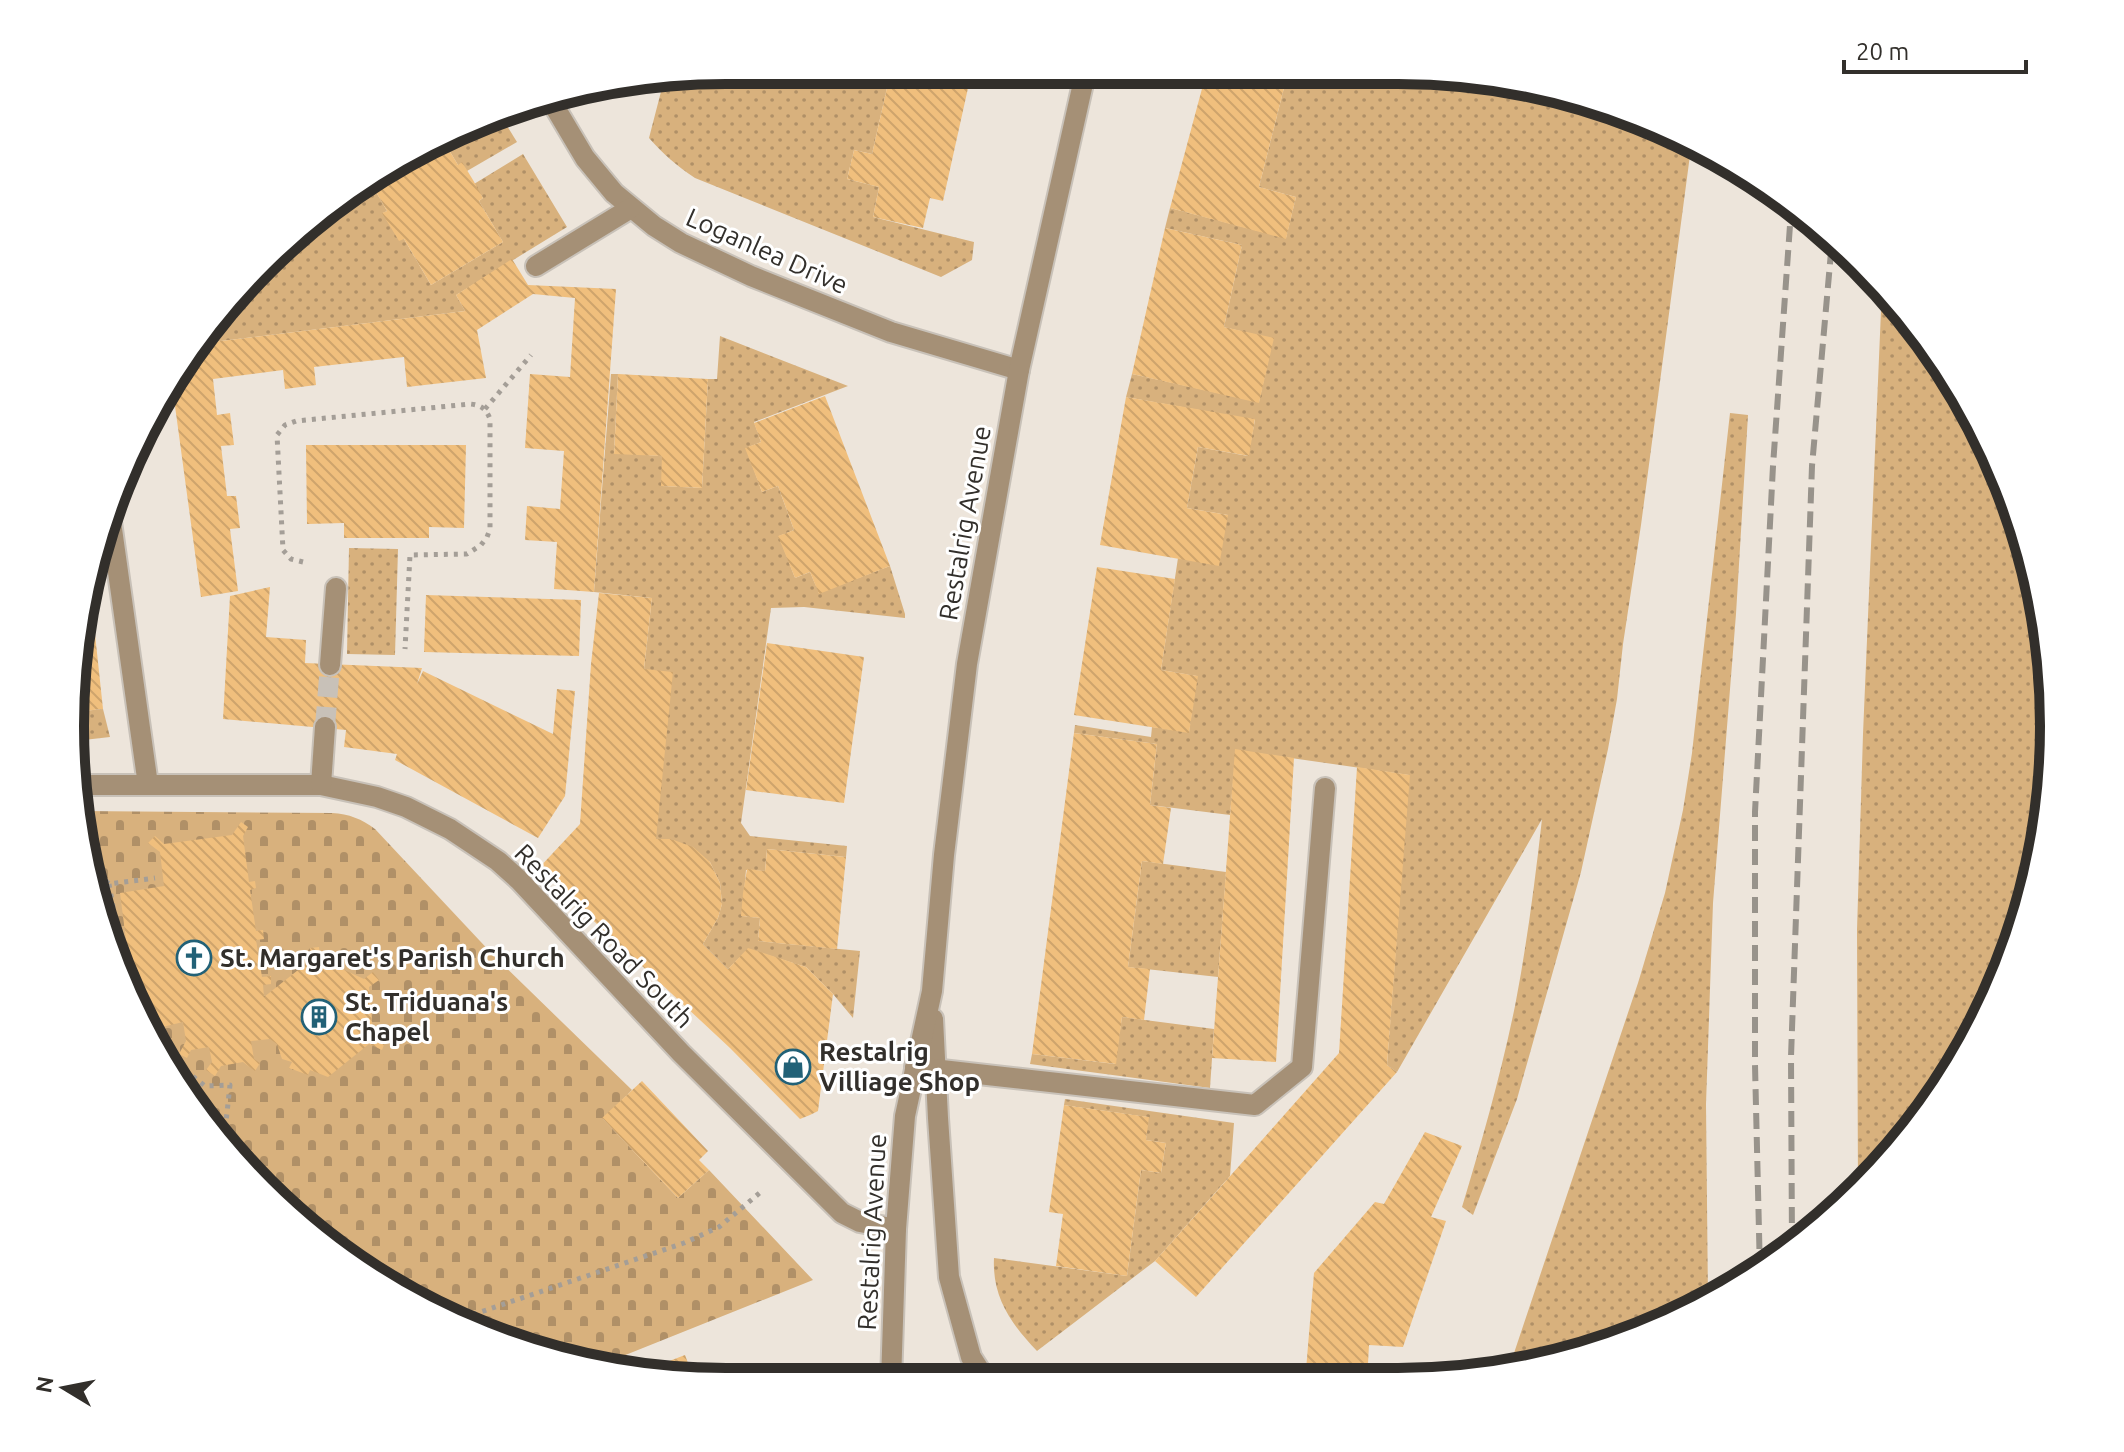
<svg xmlns="http://www.w3.org/2000/svg" width="2124" height="1452" viewBox="0 0 2124 1452" font-family="Ubuntu,sans-serif">
<style>
.grass{fill:url(#grass-dots)}
.cemetery{fill:url(#cemetery-stones)}
.building{fill:url(#building-back-hatch)}
.lines{fill:none;stroke-linecap:round;stroke-linejoin:round}
.minor-tunnel{stroke:#c8c1b8;stroke-width:20;stroke-dasharray:20 10;stroke-linecap:butt}
.minor-casing{stroke:#c8c1b8;stroke-width:24}
.path{stroke:#a49e97;stroke-width:5;stroke-dasharray:4 6;stroke-linecap:butt}
.minor{stroke:#a59076;stroke-width:20}
.rail{stroke:#98938b;stroke-width:6;stroke-dasharray:16 8;stroke-linecap:butt}
.labels{text-anchor:middle;stroke-width:6;stroke-linejoin:round;paint-order:stroke}
.street-label{font-size:26px;fill:#322f2b;stroke:#fff}
.poi-label{font-size:26px;font-weight:bold;fill:#322f2b;stroke:#fff;text-anchor:start}
.rim{fill:none;stroke:#322f2b;stroke-width:10}
</style>
<defs>
<pattern id="grass-dots" width="8" height="8" patternUnits="userSpaceOnUse" patternTransform="scale(2)"><rect width="8" height="8" fill="#d8b17d"/><path d="M2 2h.1M6 6h.1" fill="none" stroke="#b09067" stroke-width="1.8" stroke-linecap="round"/></pattern>
<pattern id="cemetery-stones" width="16" height="16" patternUnits="userSpaceOnUse" patternTransform="scale(2)"><rect width="16" height="16" fill="#d8b17d"/><path d="M2 7V4a2 2 0 0 1 4 0v3zM10 15v-3a2 2 0 0 1 4 0v3z" fill="#b09067"/></pattern>
<pattern id="building-back-hatch" width="6" height="6" patternUnits="userSpaceOnUse" patternTransform="scale(2)"><rect width="6" height="6" fill="#f0bf7d"/><path d="M-1 5l2 2M0 0l6 6M5-1l2 2" fill="none" stroke="#cea46c"/></pattern>
</defs>
<rect width="100%" height="100%" fill="#ede5db"/>
<g class="grass">
<path d="M 726,70 L 891,70 L 872,154 L 854,150 L 847,179 L 879,187 L 873,217 L 974,242 L 972,260 L 941,277 L 695,178 C 677,166 663,154 649,138 L 664,80 Z"/>
<path d="M 1233,70 L 1398,70 L 1526,83 L 1692,140 L 1641,525 L 1623,644 L 1617,699 L 1608,749 L 1581,872 L 1517,1099 L 1473,1215 L 1462,1207 C 1482,1141 1501,1074 1515,1006 C 1527,944 1535,881 1542,819 L 1397,1072 L 1387,1065 L 1409,775 L 1236,750 L 1230,815 L 1150,805 L 1157,744 L 1074,733 L 1075,725 L 1151,737 L 1152,727 L 1189,732 L 1197,676 L 1161,670 L 1178,558 L 1228,515 L 1187,508 L 1198,447 L 1248,456 L 1255,420 L 1126,397 L 1132,374 L 1259,402 L 1273,339 L 1224,327 L 1242,245 L 1165,228 L 1170,208 L 1286,238 L 1296,197 L 1259,187 L 1285,84 Z"/>
<path d="M 499,113 L 517,142 L 467,171 L 458,165 L 443,140 Z"/>
<path d="M 523,154 L 567,227 L 456,295 L 465,311 L 196,344 L 206,326 L 361,181 L 368,178 L 387,211 L 383,213 L 404,239 L 431,285 L 503,242 L 479,201 L 483,198 L 474,184 Z"/>
<path d="M 1882,287 L 1943,361 L 2004,475 L 2041,598 L 2051,696 L 2046,768 L 2050,769 L 2041,854 L 2004,977 L 1944,1090 L 1858,1193 L 1857,930 L 1863,734 Z"/>
<path d="M 720,336 L 848,386 L 754,422 L 761,442 L 746,448 L 762,492 L 778,486 L 794,530 L 779,536 L 795,578 L 810,572 L 819,593 L 890,566 L 905,614 L 905,618 L 804,607 L 771,608 L 741,823 L 750,836 L 847,846 L 846,857 L 767,849 L 765,871 L 746,870 L 742,916 L 760,918 L 758,941 L 860,951 L 853,1018 L 833,994 L 806,967 L 748,949 L 728,969 L 703,944 L 718,918 L 722,904 L 720,883 L 710,862 L 671,839 L 656,839 L 644,669 L 652,598 L 594,592 L 611,374 L 618,374 L 614,453 L 662,456 L 662,486 L 702,488 L 708,379 L 717,379 Z"/>
<path d="M 1730,413 L 1748,415 L 1736,614 L 1713,903 L 1706,1104 L 1708,1301 L 1649,1332 L 1526,1369 L 1508,1371 L 1638,983 L 1665,893 L 1683,810 L 1692,753 Z"/>
<path d="M 349,548 L 398,549 L 395,655 L 347,654 Z"/>
<path d="M 103,709 L 110,737 L 75,741 L 73,712 Z"/>
<path d="M 1142,861 L 1226,872 L 1218,977 L 1128,967 Z"/>
<path d="M 1122,1017 L 1214,1029 L 1210,1088 L 1030,1064 L 1032,1054 L 1115,1064 Z"/>
<path d="M 1065,1099 L 1234,1123 L 1230,1176 L 1221,1186 L 1155,1261 L 1037,1351 C 1011,1324 992,1297 994,1258 L 1127,1276 L 1141,1170 L 1161,1173 L 1166,1143 L 1146,1140 L 1148,1117 L 1064,1105 Z"/>
</g>
<path class="cemetery" d="M 80,811 L 332,813 C 349,814 362,819 375,829 L 495,957 L 632,1090 L 603,1119 L 678,1198 L 709,1170 L 813,1280 L 593,1368 L 435,1314 L 262,1190 L 158,1054 L 83,854 Z"/>
<g class="building">
<path d="M 891,70 L 972,70 L 943,201 L 930,198 L 923,228 L 873,217 L 879,187 L 847,179 L 854,150 L 872,154 Z"/>
<path d="M 1207,70 L 1233,70 L 1285,84 L 1259,187 L 1296,197 L 1286,239 L 1170,208 Z"/>
<path d="M 443,140 L 458,165 L 462,162 L 473,180 L 483,198 L 479,201 L 503,242 L 431,285 L 404,239 L 399,241 L 382,213 L 387,211 L 368,178 Z"/>
<path d="M 1165,228 L 1242,245 L 1224,327 L 1274,338 L 1259,403 L 1132,374 Z"/>
<path d="M 512,259 L 528,285 L 616,289 L 594,592 L 554,589 L 557,542 L 525,540 L 527,506 L 560,509 L 564,451 L 525,448 L 530,374 L 570,377 L 575,298 L 533,294 L 477,330 L 486,378 L 407,387 L 404,357 L 314,367 L 316,385 L 285,389 L 283,370 L 213,379 L 217,415 L 230,413 L 234,445 L 221,446 L 227,496 L 236,496 L 240,528 L 230,529 L 238,591 L 201,597 L 172,384 L 196,344 L 465,311 L 456,295 Z"/>
<path d="M 618,374 L 708,379 L 702,488 L 661,486 L 662,456 L 614,454 Z"/>
<path d="M 825,396 L 890,566 L 819,594 L 810,572 L 795,578 L 778,536 L 794,530 L 778,486 L 762,492 L 745,448 L 761,442 L 754,423 Z"/>
<path d="M 1126,397 L 1255,419 L 1249,456 L 1198,447 L 1187,508 L 1228,515 L 1219,566 L 1100,545 Z"/>
<path d="M 306,445 L 466,445 L 464,528 L 429,527 L 429,538 L 344,538 L 344,523 L 307,524 Z"/>
<path d="M 1097,567 L 1175,579 L 1161,670 L 1198,676 L 1189,733 L 1074,715 Z"/>
<path d="M 270,587 L 266,637 L 306,640 L 305,663 L 422,668 L 417,684 L 423,671 L 553,734 L 557,689 L 575,691 L 565,796 L 538,838 L 395,760 L 397,754 L 344,747 L 346,730 L 223,719 L 230,596 Z"/>
<path d="M 599,593 L 652,598 L 644,669 L 673,672 L 656,839 L 671,839 L 693,847 L 710,862 L 720,883 L 722,904 L 718,918 L 703,944 L 728,969 L 748,948 L 806,967 L 833,994 L 818,1111 L 810,1115 L 800,1119 L 730,1048 L 538,869 L 580,824 L 591,664 Z"/>
<path d="M 426,595 L 581,600 L 579,656 L 424,652 Z"/>
<path d="M 95,634 L 103,709 L 73,712 L 71,683 L 83,635 Z"/>
<path d="M 767,643 L 864,657 L 844,803 L 746,790 Z"/>
<path d="M 2050,706 L 2052,706 L 2054,726 L 2050,769 L 2046,768 Z"/>
<path d="M 1074,733 L 1157,744 L 1150,805 L 1171,808 L 1163,864 L 1142,861 L 1128,967 L 1150,969 L 1144,1020 L 1122,1017 L 1116,1064 L 1032,1054 Z"/>
<path d="M 1235,749 L 1294,758 L 1276,1062 L 1212,1058 Z"/>
<path d="M 1357,767 L 1410,775 L 1387,1065 L 1397,1072 L 1196,1297 L 1155,1261 L 1339,1053 Z"/>
<path d="M 241,822 L 248,827 L 243,836 L 249,882 L 255,881 L 256,888 L 250,890 L 256,931 L 263,930 L 264,939 L 256,940 L 262,977 L 271,976 L 271,984 L 263,985 L 264,997 L 312,959 L 310,948 L 319,947 L 320,959 L 364,979 L 373,972 L 379,980 L 369,987 L 373,1038 L 385,1042 L 382,1050 L 369,1044 L 328,1077 L 310,1070 L 308,1075 L 289,1068 L 292,1062 L 282,1059 L 277,1044 L 270,1039 L 251,1041 L 254,1059 L 260,1063 L 255,1071 L 243,1062 L 221,1066 L 215,1076 L 206,1070 L 212,1062 L 209,1047 L 191,1050 L 187,1058 L 179,1054 L 186,1041 L 183,1022 L 154,1029 L 150,1014 L 143,1015 L 132,986 L 120,893 L 164,886 L 160,852 L 148,843 L 155,836 L 164,844 L 232,835 Z"/>
<path d="M 767,849 L 846,857 L 837,949 L 758,941 L 760,918 L 741,916 L 743,893 L 747,869 L 765,871 Z"/>
<path d="M 642,1081 L 708,1151 L 699,1160 L 709,1170 L 678,1198 L 602,1118 Z"/>
<path d="M 1064,1105 L 1149,1117 L 1146,1140 L 1166,1143 L 1161,1173 L 1141,1170 L 1127,1276 L 1056,1266 L 1063,1214 L 1049,1212 Z"/>
<path d="M 1425,1132 L 1462,1146 L 1431,1217 L 1446,1221 L 1403,1347 L 1369,1345 L 1367,1382 L 1305,1382 L 1314,1273 L 1375,1202 L 1384,1204 Z"/>
<path d="M 685,1355 L 694,1379 L 638,1373 Z"/>
</g>
<g class="lines">
<path class="minor-tunnel" d="M 325,727 L 330,665"/>
<g class="minor-casing">
<g id="minor">
<path d="M 550,99 L 585,158 L 614,193 L 654,226 L 681,243 L 751,276 L 891,332 L 1019,370"/>
<path d="M 536,266 L 631,208"/>
<path d="M 110,515 L 148,785"/>
<path d="M 330,665 L 336,588"/>
<path d="M 78,785 L 321,785 L 377,797 L 406,807 L 450,829 L 498,861 L 519,880 L 681,1053 L 842,1213 L 860,1222 L 896,1229"/>
<path d="M 321,785 L 325,727"/>
<path d="M 933,1019 L 938,1118 L 949,1277 L 971,1357 L 987,1382"/>
<path d="M 915,1067 L 1255,1105 L 1302,1067 L 1325,788"/>
<path d="M 891,1382 L 896,1229 L 905,1116 L 932,991 L 944,855 L 967,664 L 1019,370 L 1086,70"/>
</g>
</g>
<g class="path">
<path d="M 485,409 L 531,355"/>
<path d="M 303,562 L 291,559 L 283,550 L 277,435 L 285,425 L 296,421 L 470,404 C 480,405 486,408 490,419 L 490,529 L 487,537 L 481,545 L 467,554 L 410,555 L 405,649"/>
<path d="M 85,859 L 109,884 L 155,878"/>
<path d="M 109,884 L 122,958"/>
<path d="M 154,1045 L 205,1086 L 230,1085 L 224,1140"/>
<path d="M 454,1321 L 684,1243 L 719,1227 L 762,1191"/>
</g>
<use href="#minor" class="minor"/>
<g class="rail">
<path d="M 1792,1247 L 1791,1057 L 1812,466 L 1832,241"/>
<path d="M 1760,1273 L 1755,1065 L 1755,812 L 1773,466 L 1791,211"/>
</g>
</g>
<defs>
<g id="church-ring" transform="scale(1.8)"><circle r="9.5" fill="#fff" stroke="#226177" stroke-width="1.5"/><path d="M-1.2-6h2.4v3.5h3.3v2.4h-3.3V6h-2.4V-.1h-3.3v-2.4h3.3Z" fill="#226177"/></g>
<g id="building-ring" transform="scale(1.8)"><circle r="9.5" fill="#fff" stroke="#226177" stroke-width="1.5"/><path d="M-4-6H4V6H1V3H-1V6H-4ZM-2.5-4.3h1.7v1.8h-1.7ZM.8-4.3h1.7v1.8H.8ZM-2.5-1h1.7V.8h-1.7ZM.8-1h1.7V.8H.8Z" fill="#226177"/></g>
<g id="shop-ring" transform="scale(1.8)"><circle r="9.5" fill="#fff" stroke="#226177" stroke-width="1.5"/><path d="M-5-2.5h2.3a2.7 3.5 0 0 1 5.4 0H5L5.5 6h-11ZM-1.5-2.5h3a1.5 2.3 0 0 0-3 0Z" fill="#226177"/></g>
</defs>
<g fill-rule="evenodd">
<use href="#church-ring" x="194" y="958"/>
<use href="#building-ring" x="319" y="1017"/>
<use href="#shop-ring" x="793" y="1067"/>
</g>
<g class="labels">
<g class="street-label">
<text transform="translate(767 251) rotate(24)" y="9">Loganlea Drive</text>
<text transform="translate(965 523) rotate(-80)" y="9">Restalrig Avenue</text>
<text transform="translate(604 936) rotate(46)" y="9">Restalrig Road South</text>
<text transform="translate(872 1232) rotate(-87)" y="9">Restalrig Avenue</text>
</g>
<g class="poi-label">
<text x="220" y="967">St. Margaret's Parish Church</text>
<text x="345" y="1011">St. Triduana's<tspan x="345" dy="30">Chapel</tspan></text>
<text x="819" y="1061">Restalrig<tspan x="819" dy="30">Villiage Shop</tspan></text>
</g>
</g>
<path d="M0 0H2124V1452H0ZM726 84H1398A642 642 0 0 1 2040 726V726A642 642 0 0 1 1398 1368H726A642 642 0 0 1 84 726V726A642 642 0 0 1 726 84Z" fill="#fff" fill-rule="evenodd"/>
<path class="rim" d="M726 84H1398A642 642 0 0 1 2040 726V726A642 642 0 0 1 1398 1368H726A642 642 0 0 1 84 726V726A642 642 0 0 1 726 84Z"/>
<g transform="translate(64 1388) rotate(280)" stroke="#ffffff" stroke-width="6" paint-order="stroke">
<path d="M0-6L14 30L0 20L-14 30Z" fill="#322f2b"/>
<text y="-12" font-size="22" font-weight="bold" text-anchor="middle" fill="#322f2b">N</text>
</g>
<path d="M1844 60v12h182v-12" fill="none" stroke="#322f2b" stroke-width="4"/>
<text x="1856" y="60" font-size="24" fill="#322f2b" stroke="#ffffff" stroke-width="6" paint-order="stroke">20 m</text>
</svg>
